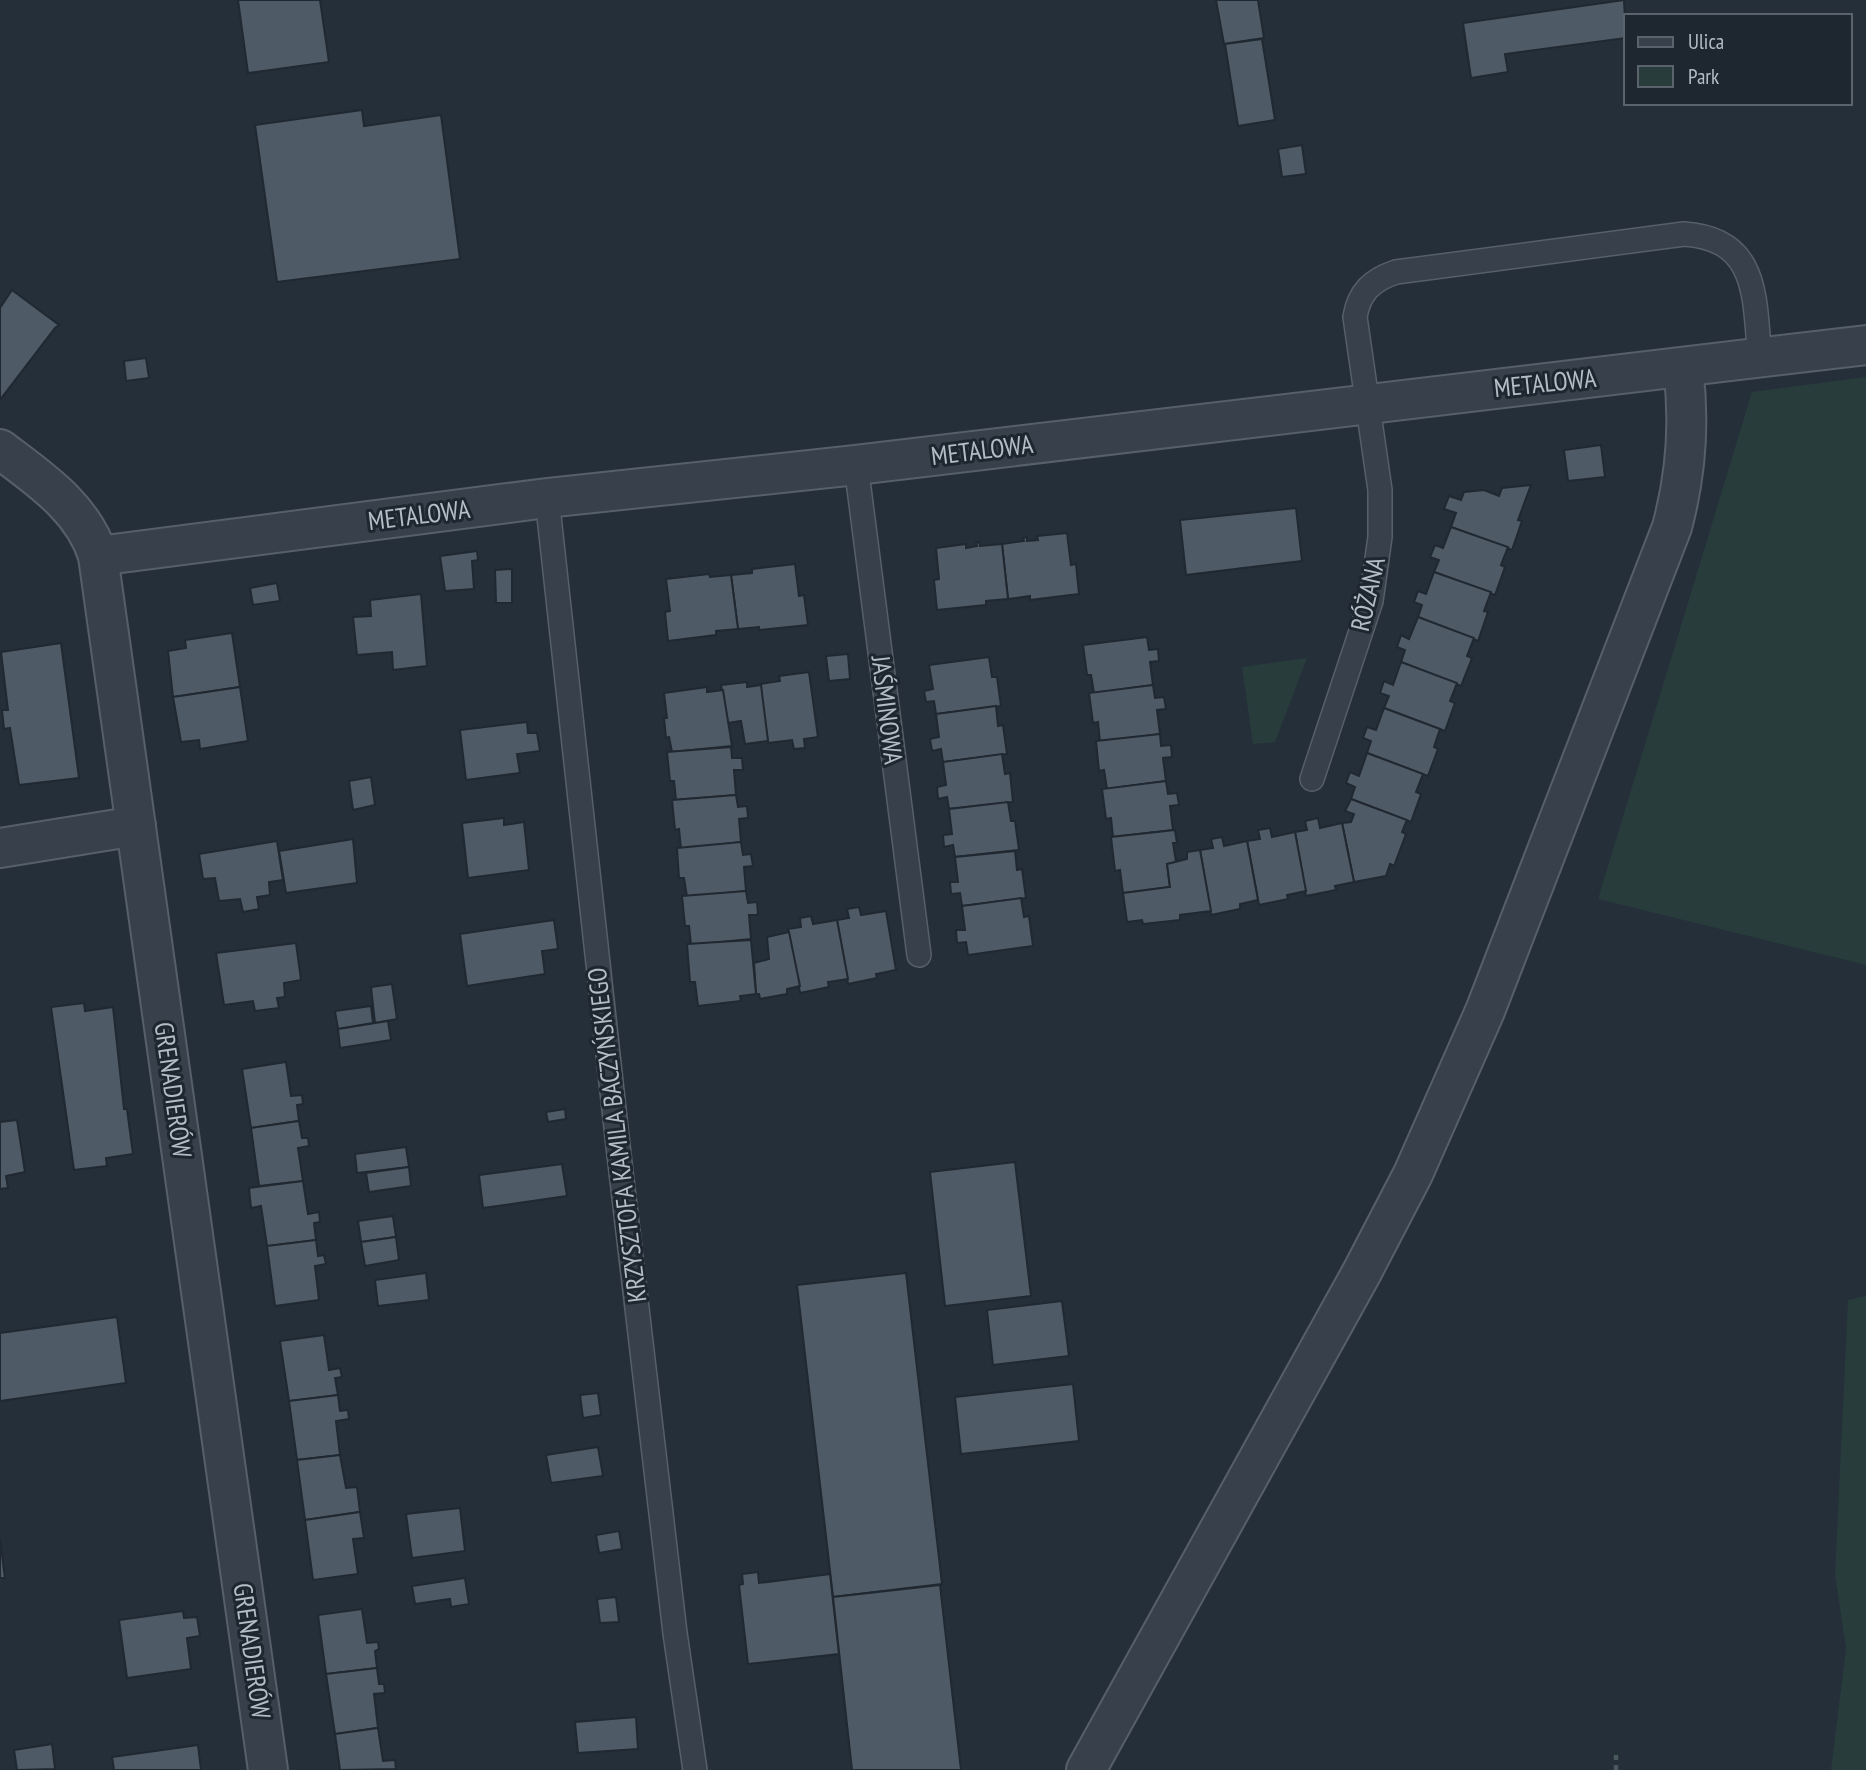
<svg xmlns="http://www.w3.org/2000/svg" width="1866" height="1770" viewBox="0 0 1866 1770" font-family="'PT Sans Narrow',sans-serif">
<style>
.green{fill:#283c3c}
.building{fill:#4e5a65;stroke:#202831;stroke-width:2}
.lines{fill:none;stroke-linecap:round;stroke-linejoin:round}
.lane-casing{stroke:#575f68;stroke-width:26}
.street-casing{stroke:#575f68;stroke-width:42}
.path{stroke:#47595a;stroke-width:4.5;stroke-dasharray:5 5;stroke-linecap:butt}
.lane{stroke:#38414b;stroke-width:23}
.street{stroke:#38414b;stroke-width:38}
.labels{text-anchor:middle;stroke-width:6;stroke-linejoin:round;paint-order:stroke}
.street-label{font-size:26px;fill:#b4bcc6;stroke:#1e262f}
</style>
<rect width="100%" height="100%" fill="#252f3a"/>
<g class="green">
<path d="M 1866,377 L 1866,965 L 1598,899 L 1752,392 Z"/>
<path d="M 1307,658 L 1275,742 L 1253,744 L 1242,667 Z"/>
<path d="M 1866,1296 L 1866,1770 L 1831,1770 L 1846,1648 L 1835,1575 L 1848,1300 Z"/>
</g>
<g class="building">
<path d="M 238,0 L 320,0 L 329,62 L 248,73 Z"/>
<path d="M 1216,0 L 1258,0 L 1264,38 L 1224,44 Z"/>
<path d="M 1624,0 L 1626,38 L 1505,54 L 1508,72 L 1471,78 L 1463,23 Z"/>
<path d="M 1262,39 L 1275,120 L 1238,126 L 1225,44 Z"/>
<path d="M 362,110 L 364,126 L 441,115 L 460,259 L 277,282 L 255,125 Z"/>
<path d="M 1302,145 L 1306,174 L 1282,177 L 1278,149 Z"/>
<path d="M 12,290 L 59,325 L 55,328 L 0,400 L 0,308 Z"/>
<path d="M 146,358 L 149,378 L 126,381 L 124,361 Z"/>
<path d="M 1601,445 L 1605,477 L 1568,481 L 1564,450 Z"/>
<path d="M 1531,485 L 1518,520 L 1522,521 L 1512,550 L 1451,527 L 1456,513 L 1444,509 L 1449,496 L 1461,500 L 1464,492 L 1484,490 L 1499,496 L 1502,488 Z"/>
<path d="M 1296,508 L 1302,561 L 1186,575 L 1180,520 Z"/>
<path d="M 1451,527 L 1508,547 L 1501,565 L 1505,567 L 1495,595 L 1434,572 L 1439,560 L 1430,557 L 1435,545 L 1443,548 Z"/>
<path d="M 1067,533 L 1071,565 L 1076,564 L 1079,594 L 1030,600 L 1030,596 L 1008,599 L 1002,544 L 1024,541 L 1023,538 L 1027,537 L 1027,541 L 1038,540 L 1037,536 Z"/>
<path d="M 979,542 L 980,546 L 1002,544 L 1008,599 L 986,601 L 986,605 L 937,610 L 934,580 L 939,579 L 936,548 L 966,544 L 966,548 L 977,546 L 976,543 Z"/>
<path d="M 477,551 L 478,560 L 472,561 L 474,589 L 445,591 L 440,556 Z"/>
<path d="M 795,564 L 799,596 L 804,595 L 808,625 L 759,630 L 759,627 L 738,629 L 731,575 L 752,573 L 752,569 Z"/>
<path d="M 512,569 L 512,603 L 496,603 L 495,570 Z"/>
<path d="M 1434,572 L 1491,592 L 1484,611 L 1488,612 L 1478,641 L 1418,617 L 1422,605 L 1414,602 L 1418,591 L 1426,594 Z"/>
<path d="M 709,574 L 710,577 L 731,575 L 738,629 L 716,631 L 716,635 L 668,641 L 665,612 L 670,611 L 666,579 Z"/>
<path d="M 277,583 L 280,601 L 253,605 L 250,588 Z"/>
<path d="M 421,594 L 427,666 L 393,670 L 392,652 L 357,655 L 353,617 L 371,616 L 370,600 Z"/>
<path d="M 1418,617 L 1474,638 L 1467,656 L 1472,658 L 1461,686 L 1401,662 L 1405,650 L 1397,647 L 1401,635 L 1409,639 Z"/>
<path d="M 232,633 L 240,687 L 173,697 L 168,651 L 186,648 L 185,640 Z"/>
<path d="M 1147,637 L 1149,650 L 1158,649 L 1159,661 L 1150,662 L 1153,685 L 1094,693 L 1091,675 L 1087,675 L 1083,645 Z"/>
<path d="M 61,643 L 79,778 L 19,785 L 10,728 L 4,729 L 2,710 L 8,710 L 1,652 Z"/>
<path d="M 848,654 L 850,679 L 829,681 L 826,656 Z"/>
<path d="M 989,657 L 992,677 L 997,677 L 1001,706 L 936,714 L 934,701 L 926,702 L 924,691 L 933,689 L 929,665 Z"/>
<path d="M 1401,662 L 1457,683 L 1450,701 L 1455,703 L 1445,731 L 1384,708 L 1389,696 L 1380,693 L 1384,681 L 1393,685 Z"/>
<path d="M 809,672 L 818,737 L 804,739 L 805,748 L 794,749 L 792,740 L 768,743 L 760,684 L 780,681 L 779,676 Z"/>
<path d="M 747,682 L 747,687 L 761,685 L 768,741 L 745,744 L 741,721 L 728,723 L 721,685 Z"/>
<path d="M 1153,685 L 1155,698 L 1164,697 L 1166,709 L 1157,710 L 1160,734 L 1100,742 L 1098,722 L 1093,723 L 1089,693 Z"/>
<path d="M 240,687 L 248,741 L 200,749 L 199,740 L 181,742 L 173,697 Z"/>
<path d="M 707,687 L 707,692 L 723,690 L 732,746 L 672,752 L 669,737 L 666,738 L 664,718 L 667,718 L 664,693 Z"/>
<path d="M 996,706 L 998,726 L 1003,725 L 1007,754 L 943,762 L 941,749 L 932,751 L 930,739 L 939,737 L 936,714 Z"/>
<path d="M 1384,708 L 1440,729 L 1434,747 L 1438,749 L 1428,776 L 1367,753 L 1371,741 L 1363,738 L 1367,727 L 1376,730 Z"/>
<path d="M 527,722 L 528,733 L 537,733 L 540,751 L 517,754 L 520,773 L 466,780 L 460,730 Z"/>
<path d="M 1160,734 L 1161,746 L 1171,745 L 1172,757 L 1163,758 L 1166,781 L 1107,789 L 1104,770 L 1099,771 L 1096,741 Z"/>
<path d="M 731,747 L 732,758 L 742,758 L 743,770 L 734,770 L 736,795 L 676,800 L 674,781 L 670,781 L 667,752 Z"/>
<path d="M 1367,753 L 1423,774 L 1416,792 L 1421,794 L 1411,822 L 1351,799 L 1355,787 L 1346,783 L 1350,772 L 1359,776 Z"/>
<path d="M 1002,754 L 1005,774 L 1010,773 L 1013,802 L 949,809 L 947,797 L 938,799 L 937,787 L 946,785 L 943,762 Z"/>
<path d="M 371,777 L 375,805 L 353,810 L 349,781 Z"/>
<path d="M 1166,781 L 1168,794 L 1177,793 L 1179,805 L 1170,806 L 1173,830 L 1113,837 L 1111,818 L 1106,819 L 1102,789 Z"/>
<path d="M 736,795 L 738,807 L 747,806 L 748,818 L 739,819 L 741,842 L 681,849 L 679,829 L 675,830 L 672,800 Z"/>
<path d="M 1351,799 L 1407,820 L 1402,832 L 1406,834 L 1394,866 L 1390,864 L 1386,876 L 1354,882 L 1342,823 L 1351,822 L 1354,814 L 1345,811 Z"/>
<path d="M 1008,802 L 1011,821 L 1015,821 L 1019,850 L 955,857 L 953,845 L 944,847 L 943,835 L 952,834 L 949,809 Z"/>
<path d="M 504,818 L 504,825 L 524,822 L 529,870 L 468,878 L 462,823 Z"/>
<path d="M 1318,818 L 1320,828 L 1342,823 L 1354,882 L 1335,886 L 1336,890 L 1306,896 L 1295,832 L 1307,830 L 1305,821 Z"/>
<path d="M 1270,828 L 1272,837 L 1295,832 L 1306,891 L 1287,895 L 1288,899 L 1259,905 L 1247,841 L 1260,839 L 1258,830 Z"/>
<path d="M 1175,830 L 1177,843 L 1173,843 L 1176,862 L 1167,864 L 1170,887 L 1123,893 L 1120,870 L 1115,871 L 1111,837 Z"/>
<path d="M 1222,837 L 1224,846 L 1247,841 L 1258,900 L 1240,904 L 1240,909 L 1211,915 L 1200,850 L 1213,848 L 1211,839 Z"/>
<path d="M 353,839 L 357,883 L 286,893 L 279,851 Z"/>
<path d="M 277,841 L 283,880 L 269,882 L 270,895 L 257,897 L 259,909 L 243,912 L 240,899 L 219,901 L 215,878 L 203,879 L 199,854 Z"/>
<path d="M 741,842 L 743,855 L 751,854 L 753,866 L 744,867 L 746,891 L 687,897 L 684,878 L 679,878 L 677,848 Z"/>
<path d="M 1200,850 L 1211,911 L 1180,915 L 1180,920 L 1143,924 L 1142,920 L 1127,922 L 1123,893 L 1170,887 L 1167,864 L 1187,859 L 1187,852 Z"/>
<path d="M 1015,851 L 1017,870 L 1022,869 L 1026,898 L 962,906 L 960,893 L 951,894 L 950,882 L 958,882 L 955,857 Z"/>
<path d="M 746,891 L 748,903 L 757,902 L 758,915 L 749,915 L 751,939 L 691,945 L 689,926 L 685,926 L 682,896 Z"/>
<path d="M 1021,898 L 1024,917 L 1029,916 L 1033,946 L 968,955 L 966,942 L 957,943 L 956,930 L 965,930 L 962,906 Z"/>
<path d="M 859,907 L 861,915 L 886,911 L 896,970 L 876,974 L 877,978 L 848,984 L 837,920 L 849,918 L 847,909 Z"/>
<path d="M 811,916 L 813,924 L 837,920 L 848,979 L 828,982 L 829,987 L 800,993 L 788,929 L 801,927 L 800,918 Z"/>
<path d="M 554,920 L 558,949 L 542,951 L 545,974 L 467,986 L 460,934 Z"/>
<path d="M 789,932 L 800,986 L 787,989 L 787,994 L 760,999 L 759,994 L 756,994 L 754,963 L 769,959 L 767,937 Z"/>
<path d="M 751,940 L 756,994 L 740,996 L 741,1001 L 698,1006 L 695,982 L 690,982 L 687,944 Z"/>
<path d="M 296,943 L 301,980 L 284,983 L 285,997 L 277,998 L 279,1008 L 255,1011 L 253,1001 L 224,1005 L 216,953 Z"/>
<path d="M 392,984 L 397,1019 L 375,1023 L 371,987 Z"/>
<path d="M 84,1003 L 85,1011 L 113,1007 L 124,1109 L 127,1109 L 133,1154 L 106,1158 L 107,1166 L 74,1170 L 51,1007 Z"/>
<path d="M 371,1006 L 373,1023 L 338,1029 L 335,1011 Z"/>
<path d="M 388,1021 L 391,1040 L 340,1048 L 338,1029 Z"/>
<path d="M 286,1062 L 291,1096 L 302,1095 L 303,1104 L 297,1105 L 299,1121 L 251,1128 L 242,1069 Z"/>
<path d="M 565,1109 L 566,1119 L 548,1122 L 546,1112 Z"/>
<path d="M 17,1120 L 25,1172 L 6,1176 L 8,1188 L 0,1189 L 0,1122 Z"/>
<path d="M 299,1121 L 302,1138 L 308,1138 L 309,1146 L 298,1148 L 303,1181 L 259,1186 L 251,1128 Z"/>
<path d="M 406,1147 L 409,1167 L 357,1173 L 355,1154 Z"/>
<path d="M 1015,1162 L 1031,1296 L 945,1306 L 930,1172 Z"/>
<path d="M 562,1164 L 567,1196 L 483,1208 L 479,1175 Z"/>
<path d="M 409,1167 L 411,1186 L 369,1192 L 366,1173 Z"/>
<path d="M 303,1181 L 308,1214 L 319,1212 L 320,1222 L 314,1223 L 316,1240 L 267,1246 L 261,1206 L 251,1208 L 249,1188 Z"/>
<path d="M 393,1216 L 396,1237 L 361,1242 L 358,1221 Z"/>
<path d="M 396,1237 L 399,1260 L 365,1266 L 361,1242 Z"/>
<path d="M 316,1240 L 318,1256 L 324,1255 L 326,1264 L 315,1266 L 319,1300 L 275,1306 L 267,1246 Z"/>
<path d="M 426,1273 L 429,1300 L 378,1306 L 375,1280 Z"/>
<path d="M 906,1273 L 942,1584 L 833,1597 L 797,1285 Z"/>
<path d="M 1062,1301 L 1069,1356 L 993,1365 L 987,1310 Z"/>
<path d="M 117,1317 L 126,1383 L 0,1401 L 0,1333 Z"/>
<path d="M 324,1335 L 329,1370 L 340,1368 L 342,1377 L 335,1378 L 338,1395 L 289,1401 L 280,1341 Z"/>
<path d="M 1073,1384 L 1079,1441 L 961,1454 L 955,1397 Z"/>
<path d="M 598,1393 L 601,1415 L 583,1418 L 580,1395 Z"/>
<path d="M 338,1395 L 340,1411 L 348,1410 L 349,1419 L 336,1421 L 340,1455 L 297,1460 L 289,1401 Z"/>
<path d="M 598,1447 L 603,1476 L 551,1483 L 546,1455 Z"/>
<path d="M 340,1455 L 346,1488 L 357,1487 L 360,1512 L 305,1520 L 297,1460 Z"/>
<path d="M 460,1508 L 465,1551 L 412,1558 L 406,1514 Z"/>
<path d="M 360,1512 L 364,1538 L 353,1539 L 358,1574 L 313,1580 L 305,1520 Z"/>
<path d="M 619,1531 L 622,1549 L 599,1553 L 596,1535 Z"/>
<path d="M 0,1539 L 5,1578 L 0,1578 Z"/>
<path d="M 758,1572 L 759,1583 L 830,1574 L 839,1654 L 748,1664 L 739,1585 L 743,1584 L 742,1574 Z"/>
<path d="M 465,1578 L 469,1604 L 451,1607 L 450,1599 L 415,1604 L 412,1586 Z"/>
<path d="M 940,1585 L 961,1770 L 852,1770 L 833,1597 Z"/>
<path d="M 616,1597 L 619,1622 L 600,1623 L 597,1599 Z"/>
<path d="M 362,1609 L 367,1643 L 378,1642 L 379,1649 L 375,1651 L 377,1668 L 326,1674 L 318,1615 Z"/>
<path d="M 183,1611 L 184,1618 L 197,1617 L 200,1636 L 187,1638 L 191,1669 L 127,1678 L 119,1620 Z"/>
<path d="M 377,1668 L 379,1684 L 384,1684 L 385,1693 L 374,1694 L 378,1728 L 335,1734 L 326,1674 Z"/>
<path d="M 636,1717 L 638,1749 L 578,1753 L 575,1722 Z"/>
<path d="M 378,1728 L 383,1761 L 395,1760 L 396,1769 L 340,1770 L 335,1734 Z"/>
<path d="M 52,1744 L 55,1769 L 17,1770 L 14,1750 Z"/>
<path d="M 198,1745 L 201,1770 L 114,1770 L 112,1757 Z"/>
</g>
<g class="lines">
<g class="lane-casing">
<g id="lane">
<path d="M 856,465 L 919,955"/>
<path d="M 547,498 L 618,1146 L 675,1633 L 695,1770"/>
<path d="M 1312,779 L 1371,601 L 1380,537 L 1380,490 L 1355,317 C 1359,292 1372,280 1396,272 L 1684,234 C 1760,239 1754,299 1760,359"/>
</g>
</g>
<g class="street-casing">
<g id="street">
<path d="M 0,449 C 38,478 83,507 98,556 L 268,1770"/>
<path d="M 98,556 L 547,498 L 856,465 L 1866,345"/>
<path d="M 0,848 L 136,826"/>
<path d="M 1086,1770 L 1362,1272 L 1413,1174 L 1485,1011 L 1672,527 C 1686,475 1690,422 1683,368"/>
</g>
</g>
<path class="path" d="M 1616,1770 L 1616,1755"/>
<use href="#lane" class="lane"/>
<use href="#street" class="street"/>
</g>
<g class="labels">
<g class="street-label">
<text transform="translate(1545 383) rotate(-6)" y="9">METALOWA</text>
<text transform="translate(982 450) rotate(-7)" y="9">METALOWA</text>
<text transform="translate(419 515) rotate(-7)" y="9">METALOWA</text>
<text transform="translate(1368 594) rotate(-77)" y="9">RÓŻANA</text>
<text transform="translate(887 710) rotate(83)" y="9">JAŚMINOWA</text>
<text transform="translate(173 1090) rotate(82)" y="9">GRENADIERÓW</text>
<text transform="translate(617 1135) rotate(-97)" y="9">KRZYSZTOFA KAMILA BACZYŃSKIEGO</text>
<text transform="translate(252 1651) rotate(82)" y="9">GRENADIERÓW</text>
</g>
</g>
<rect x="1624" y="14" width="228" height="91" fill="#1e262f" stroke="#5a626b" stroke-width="2"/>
<rect x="1638" y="37" width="35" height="10" fill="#38414b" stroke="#5a626b" stroke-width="2"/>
<text x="1688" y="49" font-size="21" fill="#b4bcc6">Ulica</text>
<rect x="1638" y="66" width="35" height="21" fill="#283c3c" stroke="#5a626b" stroke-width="2"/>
<text x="1688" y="84" font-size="21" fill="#b4bcc6">Park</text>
</svg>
